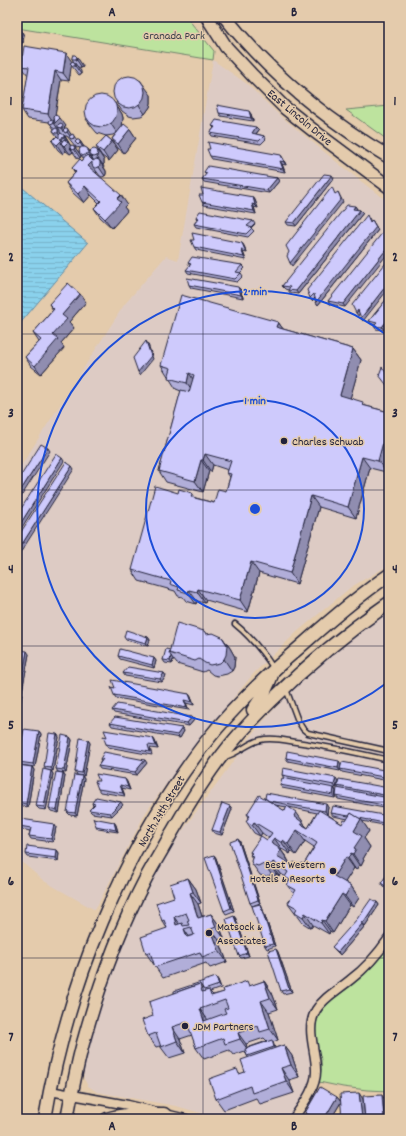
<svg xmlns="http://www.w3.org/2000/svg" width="406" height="1136" viewBox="0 0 406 1136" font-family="Dekko,sans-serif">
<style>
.built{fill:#ddcbc4}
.green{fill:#bde39e;stroke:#70826c}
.water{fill:url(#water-rules);stroke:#608ba5}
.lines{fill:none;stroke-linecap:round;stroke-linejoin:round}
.lane-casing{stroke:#22223b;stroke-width:7}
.street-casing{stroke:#22223b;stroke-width:11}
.secondary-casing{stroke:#22223b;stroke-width:15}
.lane{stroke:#e4cbac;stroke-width:4}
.street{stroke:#e4cbac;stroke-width:8}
.secondary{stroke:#e4cbac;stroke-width:12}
.wall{fill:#b1aed9;stroke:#22223b;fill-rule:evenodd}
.shaded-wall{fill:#908db0;stroke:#22223b}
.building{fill:#cecafc;stroke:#22223b;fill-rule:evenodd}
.grid{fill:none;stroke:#22223b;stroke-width:1;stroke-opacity:0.55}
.ring{fill:none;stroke:#1d4ed8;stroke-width:2}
.poi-dot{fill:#22223b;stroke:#e4cbac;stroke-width:1.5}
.labels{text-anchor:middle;stroke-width:3;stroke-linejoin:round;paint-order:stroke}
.park-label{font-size:12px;fill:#393f4a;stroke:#e4cbac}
.street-label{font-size:12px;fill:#22223b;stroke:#e4cbac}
.poi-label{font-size:12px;fill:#22223b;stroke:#e4cbac;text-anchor:start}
.centre{fill:#1d4ed8;stroke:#e4cbac;stroke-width:2}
.ring-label{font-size:12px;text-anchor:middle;font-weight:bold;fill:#1d4ed8;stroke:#e4cbac;stroke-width:3;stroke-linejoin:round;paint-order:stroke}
.neatline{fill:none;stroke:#22223b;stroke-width:1.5}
.grid-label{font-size:13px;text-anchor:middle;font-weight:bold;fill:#22223b}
</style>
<defs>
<pattern id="water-rules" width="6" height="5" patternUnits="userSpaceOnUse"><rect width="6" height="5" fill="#8ad1ec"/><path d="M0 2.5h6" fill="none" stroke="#77b3cb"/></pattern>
</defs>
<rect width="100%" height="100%" fill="#e4cbac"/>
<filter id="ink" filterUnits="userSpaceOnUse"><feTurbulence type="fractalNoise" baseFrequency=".025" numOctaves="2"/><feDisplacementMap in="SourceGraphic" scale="8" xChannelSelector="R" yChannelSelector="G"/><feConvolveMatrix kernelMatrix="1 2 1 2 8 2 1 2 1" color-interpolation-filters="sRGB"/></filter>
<g filter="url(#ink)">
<g class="built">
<path d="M 213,60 L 247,84 L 278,114 L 344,168 L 389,203 L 389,565 L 351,587 L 297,632 L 254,673 L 191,750 L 146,812 L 95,910 L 44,881 L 17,858 L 17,472 L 124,305 L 166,256 L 178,260 Z"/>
<path d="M 389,610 L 389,937 L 377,947 L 353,972 L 326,992 L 310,1010 L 307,1019 L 306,1032 L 312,1067 L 309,1084 L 302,1099 L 288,1119 L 222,1119 L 176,1106 L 97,1092 L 88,1086 L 84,1079 L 83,1070 L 93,1028 L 120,949 L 157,871 L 180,834 L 204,801 L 256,730 L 274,709 L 296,686 L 328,656 L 372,621 Z"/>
</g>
<g class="green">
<path d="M 17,17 L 188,17 L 192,24 L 214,51 L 213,60 L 17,28 Z"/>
<path d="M 389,106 L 389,141 L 346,110 Z"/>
<path d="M 389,946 L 389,1091 L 367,1090 L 343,1087 L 319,1082 C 320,1075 322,1067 321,1060 C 319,1050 314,1041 315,1030 C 318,1005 336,998 353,984 C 367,974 379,960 389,946 Z"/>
</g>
<path class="water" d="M 17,183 L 88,243 L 17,327 Z"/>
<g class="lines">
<g class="lane-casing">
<g id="lane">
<path d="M 235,624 C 251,637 263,652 274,669"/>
<path d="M 286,689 L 298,721 L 303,729 L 308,733 L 389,751"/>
<path d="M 224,757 C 237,755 247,743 260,740 C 271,737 284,740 296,742 C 327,746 358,753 389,760"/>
</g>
</g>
<g class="street-casing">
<g id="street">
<path d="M 50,1091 L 128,1105 L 186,1119"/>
<path d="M 293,1119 C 302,1106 317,1087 316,1070 C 316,1050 305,1029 316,1010 C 324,997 338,990 350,980 C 366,968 378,954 389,938"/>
</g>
</g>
<g class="secondary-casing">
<g id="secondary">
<path d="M 207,17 L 226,47 L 253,76 L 285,108 L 314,131 L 389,187"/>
<path d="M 225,17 C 271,75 325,119 389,157"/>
<path d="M 253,710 C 262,698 268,687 273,672"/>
<path d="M 45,1119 C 67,985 122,851 205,743 C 233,707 266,676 301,646 C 329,621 358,596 389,575"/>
<path d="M 67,1119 C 72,1091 77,1063 85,1036 C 100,982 120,928 146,878 C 154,863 163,849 171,834 C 190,801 211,767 236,738 C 247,725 259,713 271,701 C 307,665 347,632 389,603"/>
<path d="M 107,1119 C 125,1113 145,1114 164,1114"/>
</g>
</g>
<use href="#lane" class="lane"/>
<use href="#street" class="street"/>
<use href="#secondary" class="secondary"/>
</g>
<g class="wall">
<path d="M 17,31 L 24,35 L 23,43 L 17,42 Z"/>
<path d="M 73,55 L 83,66 L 82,68 L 78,67 L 81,73 L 81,74 L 79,75 L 71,65 L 69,81 L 61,80 L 55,116 L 66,126 L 64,128 L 71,134 L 74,136 L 77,140 L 80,141 L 84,147 L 88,149 L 90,152 L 98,151 L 104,160 L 104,164 L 103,165 L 106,171 L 106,174 L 105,176 L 102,177 L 100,176 L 97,172 L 96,173 L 127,204 L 124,207 L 127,211 L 112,228 L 100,217 L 94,208 L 99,203 L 91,195 L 84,203 L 72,192 L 66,183 L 75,173 L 72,168 L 84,159 L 80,154 L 80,149 L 79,147 L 78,148 L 76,147 L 67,136 L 65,136 L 71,146 L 74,146 L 81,156 L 80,158 L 78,159 L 73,152 L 70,154 L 66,151 L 63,154 L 58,150 L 52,141 L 57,136 L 53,131 L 54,129 L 49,122 L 28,119 L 22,110 L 28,75 L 21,66 L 74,62 L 72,59 Z"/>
<path d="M 151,95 L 151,103 L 150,107 L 145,114 L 141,116 L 133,117 L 129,116 L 122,111 L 116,102 Z"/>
<path d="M 114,102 L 122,114 L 123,118 L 122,127 L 130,129 L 136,138 L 124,153 L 118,148 L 112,139 L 116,133 L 113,135 L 106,136 L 112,141 L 118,150 L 109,161 L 102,156 L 96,147 L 106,136 L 97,133 L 92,127 L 86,119 Z"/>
<path d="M 219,113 L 251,114 L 253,121 L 221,116 Z"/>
<path d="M 212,126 L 259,130 L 256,134 L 264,136 L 266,139 L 261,144 L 212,136 L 210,133 L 214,128 Z"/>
<path d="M 210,149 L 283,158 L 286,165 L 282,164 L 285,172 L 212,159 L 210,156 Z"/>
<path d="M 204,172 L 277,178 L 279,181 L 269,193 L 204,182 L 202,179 L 206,175 Z"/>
<path d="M 334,178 L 296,226 L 288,225 L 286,222 Z"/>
<path d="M 253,197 L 255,200 L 258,208 L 254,207 L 256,214 L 204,205 L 202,202 Z"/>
<path d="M 355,206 L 357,209 L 357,210 L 360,210 L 363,213 L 298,294 L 290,293 L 288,290 L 285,289 L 282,286 Z"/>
<path d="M 196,217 L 253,221 L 255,224 L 251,228 L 254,231 L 248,237 L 196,227 L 194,224 L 197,220 Z"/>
<path d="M 369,218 L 371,222 L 372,220 L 378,230 L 318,305 L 316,302 L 315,298 L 312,301 L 310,298 Z"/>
<path d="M 389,233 L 345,307 L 330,304 L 328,301 Z"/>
<path d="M 242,243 L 244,246 L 247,253 L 243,252 L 246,260 L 196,250 L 194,247 Z"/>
<path d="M 188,263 L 242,265 L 245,268 L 240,273 L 241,273 L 243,276 L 237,282 L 188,273 L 186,270 L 190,266 Z"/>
<path d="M 189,285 L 241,290 L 243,298 L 191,288 Z"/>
<path d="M 389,296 L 384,330 L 376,329 L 374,326 L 375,325 L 371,324 L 369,321 Z"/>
<path d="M 86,302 L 69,322 L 74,328 L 61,343 L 64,348 L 41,374 L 31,366 L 25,357 L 39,342 L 33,333 L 53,310 L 49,304 Z"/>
<path d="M 278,322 L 283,329 L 353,349 L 361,360 L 350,398 L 366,406 L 389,412 L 389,460 L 386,472 L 370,468 L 356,518 L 319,507 L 297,584 L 259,573 L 248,612 L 206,600 L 205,603 L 197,601 L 196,604 L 186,601 L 183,597 L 178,596 L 175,591 L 139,581 L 132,570 L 196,498 L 214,503 L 226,491 L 230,477 L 227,473 L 228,470 L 213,465 L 211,472 L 209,471 L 203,492 L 166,482 L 159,471 L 181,391 L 176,389 L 161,365 Z"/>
<path d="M 204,631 L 206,634 L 222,637 L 230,648 L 235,657 L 234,667 L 232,671 L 227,674 L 218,676 L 213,675 L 207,670 L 203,672 L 177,664 L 173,659 L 172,664 L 165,663 L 163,660 L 170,650 Z"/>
<path d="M 124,637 L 148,637 L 150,640 L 148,646 L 126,640 Z"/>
<path d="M 29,654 L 22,691 L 17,690 L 17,662 Z"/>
<path d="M 118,656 L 154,658 L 156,661 L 154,668 L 120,659 Z"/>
<path d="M 123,673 L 164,673 L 166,676 L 162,682 L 125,676 Z"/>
<path d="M 189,694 L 191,697 L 194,705 L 186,703 L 189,710 L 116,698 L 114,695 Z"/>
<path d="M 112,710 L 192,717 L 194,720 L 189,726 L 114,713 Z"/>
<path d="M 110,723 L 182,728 L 184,731 L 180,738 L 112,726 Z"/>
<path d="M 39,731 L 41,734 L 35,767 L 20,765 L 18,762 Z"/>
<path d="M 57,734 L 59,737 L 53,771 L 46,770 L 44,767 Z"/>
<path d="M 70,737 L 72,740 L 66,773 L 58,772 L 56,769 Z"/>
<path d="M 153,738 L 155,741 L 158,749 L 150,748 L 152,755 L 108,747 L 106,744 Z"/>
<path d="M 88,740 L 90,743 L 84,776 L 77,775 L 75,772 Z"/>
<path d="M 286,758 L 341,764 L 389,771 L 389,781 L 342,772 L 340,769 L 340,771 L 288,761 Z"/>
<path d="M 100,759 L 147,763 L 137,775 L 100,769 L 98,766 L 101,761 Z"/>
<path d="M 32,767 L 34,770 L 28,807 L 17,805 L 17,768 Z"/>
<path d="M 51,771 L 53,774 L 46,810 L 39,809 L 36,806 Z"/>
<path d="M 282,775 L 338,781 L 336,788 L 334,788 L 336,791 L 335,798 L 282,788 L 280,785 L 284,778 Z"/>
<path d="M 65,776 L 59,813 L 51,811 L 49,808 Z"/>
<path d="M 82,776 L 84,779 L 77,816 L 70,815 L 67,812 Z"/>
<path d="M 125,779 L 127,782 L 130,790 L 122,788 L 125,796 L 100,792 L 98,789 L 99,781 Z"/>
<path d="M 337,786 L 389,788 L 389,809 L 338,799 L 336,796 L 339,789 Z"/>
<path d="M 265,798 L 328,807 L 327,814 L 342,824 L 346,821 L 348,819 L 333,816 L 331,813 L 389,816 L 389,826 L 362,821 L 369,831 L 364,838 L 370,847 L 363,859 L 364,860 L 361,866 L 359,865 L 356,870 L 354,868 L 345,882 L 351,886 L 359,898 L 353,907 L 350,905 L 333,933 L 330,931 L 329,934 L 313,925 L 311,928 L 303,923 L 288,903 L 294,894 L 287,885 L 289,882 L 286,877 L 281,874 L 279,876 L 276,874 L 274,878 L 270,875 L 266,877 L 260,875 L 252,864 L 252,858 L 250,855 L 251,854 L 250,852 L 267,840 L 269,838 L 262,833 L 260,836 L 254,833 L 246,821 L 249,817 L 247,814 ZM 275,805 L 287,807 L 285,811 ZM 289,807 L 317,813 L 308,828 L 304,824 L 304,823 ZM 305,841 L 314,847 L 304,864 L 300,866 L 292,865 L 288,863 L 289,862 L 287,858 L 281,850 L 282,849 L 290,854 L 291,851 L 296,855 Z"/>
<path d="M 92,803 L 123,805 L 112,816 L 92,813 L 89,810 L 93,806 Z"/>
<path d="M 230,806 L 232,809 L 222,835 L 221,835 L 214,833 L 212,830 Z"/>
<path d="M 114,822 L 116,825 L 118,832 L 98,829 L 96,826 Z"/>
<path d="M 54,824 L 56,827 L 53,842 L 31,839 L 29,836 L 30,831 L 22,829 L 19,826 Z"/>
<path d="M 238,839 L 240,842 L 260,903 L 252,906 L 250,903 Z"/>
<path d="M 57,850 L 59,853 L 58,861 L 28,857 L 26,854 Z"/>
<path d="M 214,855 L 216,858 L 234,911 L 226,914 L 224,911 Z"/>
<path d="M 389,872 L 389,890 L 383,886 L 381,883 Z"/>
<path d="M 188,878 L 196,889 L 201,903 L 198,904 L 202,916 L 205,916 L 211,914 L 219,925 L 224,938 L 219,940 L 227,962 L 210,968 L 206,963 L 163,978 L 146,953 L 167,928 L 162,921 L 174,897 Z"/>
<path d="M 377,902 L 379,905 L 365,926 L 363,925 L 364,927 L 340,955 L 332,947 Z"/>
<path d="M 260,904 L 262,907 L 275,946 L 267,949 L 265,946 Z"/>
<path d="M 234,916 L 236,919 L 249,956 L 241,958 L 239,956 Z"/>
<path d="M 276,949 L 278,952 L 292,992 L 283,994 L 281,991 Z"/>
<path d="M 218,980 L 221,988 L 210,992 L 213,995 L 251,986 L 264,981 L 272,993 L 278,1009 L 269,1012 L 278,1040 L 273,1042 L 275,1048 L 284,1045 L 292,1056 L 299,1077 L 289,1080 L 294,1093 L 260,1104 L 256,1098 L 224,1110 L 216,1099 L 241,1074 L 245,1072 L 248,1057 L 245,1051 L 233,1055 L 229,1050 L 204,1059 L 196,1048 L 192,1035 L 180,1039 L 185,1053 L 169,1058 L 160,1046 L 156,1047 L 148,1036 L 153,1016 ZM 264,1038 L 267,1041 L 247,1048 L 246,1044 Z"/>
<path d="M 337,1097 L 341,1102 L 331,1119 L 310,1119 L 305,1113 Z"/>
</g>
<g class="shaded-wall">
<path d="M 22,32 L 24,35 L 23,43 L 21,40 Z"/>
<path d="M 66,53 L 72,62 L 69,81 L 63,73 Z"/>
<path d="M 77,57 L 83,66 L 82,68 L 76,59 Z"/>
<path d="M 74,62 L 81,71 L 81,74 L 75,66 Z"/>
<path d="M 55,71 L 61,80 L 54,121 L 60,118 L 66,126 L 64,128 L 67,132 L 67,128 L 74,139 L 73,138 L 72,139 L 67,132 L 65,133 L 62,128 L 58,127 L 60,130 L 60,132 L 63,137 L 61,138 L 58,133 L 58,129 L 48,114 Z"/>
<path d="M 140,80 L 151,95 L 151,103 L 150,107 L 145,114 L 139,105 Z"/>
<path d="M 114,102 L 122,114 L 123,118 L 122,127 L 117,133 L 111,124 Z"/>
<path d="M 249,111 L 251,114 L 253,121 L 251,118 Z"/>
<path d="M 256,127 L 259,130 L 254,136 L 252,133 Z"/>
<path d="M 130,129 L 136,138 L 124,153 L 118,144 Z"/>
<path d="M 64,135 L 73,150 L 70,148 L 73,152 L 70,154 L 64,146 L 61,143 L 66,151 L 63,154 L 57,145 L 62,140 L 65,145 L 67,142 L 64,137 Z"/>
<path d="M 80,141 L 86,150 L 86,152 L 80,143 Z"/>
<path d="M 112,141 L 118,150 L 109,161 L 103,152 Z"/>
<path d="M 74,146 L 80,154 L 81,156 L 80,158 L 74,149 Z"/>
<path d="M 88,149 L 93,157 L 91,156 L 94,161 L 94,162 L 88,153 Z"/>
<path d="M 98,151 L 104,160 L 104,164 L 103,165 L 97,157 Z"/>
<path d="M 281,155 L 283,158 L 286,165 L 284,162 Z"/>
<path d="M 280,161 L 282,164 L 285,172 L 283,169 Z"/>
<path d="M 92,162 L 94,168 L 97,172 L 94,174 L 88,166 Z"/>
<path d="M 100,162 L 106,171 L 106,174 L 105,176 L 99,167 Z"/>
<path d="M 332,175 L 334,178 L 296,226 L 294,223 Z"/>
<path d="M 277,178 L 279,181 L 269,193 L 267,190 Z"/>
<path d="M 85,186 L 91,195 L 84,203 L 78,194 Z"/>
<path d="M 338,192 L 343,202 L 292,266 L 290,263 Z"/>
<path d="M 121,195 L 127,204 L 124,207 L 127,211 L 112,228 L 105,219 L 117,199 Z"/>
<path d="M 253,197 L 255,200 L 258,208 L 255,205 Z"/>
<path d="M 252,204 L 254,207 L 256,214 L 254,211 Z"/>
<path d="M 355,206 L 357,209 L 355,212 L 353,209 Z"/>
<path d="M 360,210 L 363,213 L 298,294 L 296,291 Z"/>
<path d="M 372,220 L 378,230 L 318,305 L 316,302 Z"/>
<path d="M 242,243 L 244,246 L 247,253 L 245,250 Z"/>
<path d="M 389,246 L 389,252 L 345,307 L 343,304 Z"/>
<path d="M 241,249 L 243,252 L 246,260 L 244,257 Z"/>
<path d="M 389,282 L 389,288 L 363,321 L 361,318 Z"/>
<path d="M 238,287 L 241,290 L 243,298 L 241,295 Z"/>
<path d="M 80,294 L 86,302 L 69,322 L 74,328 L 61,343 L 64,348 L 41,374 L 35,366 L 53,335 L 62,315 Z"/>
<path d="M 358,310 L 360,313 L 358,316 L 356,313 Z"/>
<path d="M 389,318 L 389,324 L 384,330 L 382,327 Z"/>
<path d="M 278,322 L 286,333 L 276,327 Z"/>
<path d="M 146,341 L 148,344 L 153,359 L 140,375 L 138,372 Z"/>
<path d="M 353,349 L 361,360 L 348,406 L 340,395 Z"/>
<path d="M 189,373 L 197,385 L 195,394 L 187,383 Z"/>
<path d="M 389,420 L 389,460 L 386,472 L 378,461 Z"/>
<path d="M 48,448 L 50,451 L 17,503 L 17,496 Z"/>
<path d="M 205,454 L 213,465 L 211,472 L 203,460 Z"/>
<path d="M 362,457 L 370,468 L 356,518 L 348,507 Z"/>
<path d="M 62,458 L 64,461 L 17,535 L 17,529 Z"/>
<path d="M 201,460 L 209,471 L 203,492 L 195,481 Z"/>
<path d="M 72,466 L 74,469 L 17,558 L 17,552 Z"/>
<path d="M 192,493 L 200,504 L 191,497 Z"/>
<path d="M 311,496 L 319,507 L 297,584 L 290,573 Z"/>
<path d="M 251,562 L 259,573 L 248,612 L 240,600 Z"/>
<path d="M 198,589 L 206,600 L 205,603 L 197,592 Z"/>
<path d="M 189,590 L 197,601 L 196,604 L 188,593 Z"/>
<path d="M 148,637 L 150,640 L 148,646 L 146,643 Z"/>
<path d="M 222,637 L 230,648 L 235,657 L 234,667 L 232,671 L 224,659 Z"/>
<path d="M 27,651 L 29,654 L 22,691 L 20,688 Z"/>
<path d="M 171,656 L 173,659 L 172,664 L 170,661 Z"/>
<path d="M 154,658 L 156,661 L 154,668 L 152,665 Z"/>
<path d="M 164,673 L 166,676 L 162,682 L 160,679 Z"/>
<path d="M 20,691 L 22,694 L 17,722 L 17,707 Z"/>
<path d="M 189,694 L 191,697 L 194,705 L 192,702 Z"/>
<path d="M 184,700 L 186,703 L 189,710 L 187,708 Z"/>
<path d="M 192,717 L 194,720 L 189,726 L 187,723 Z"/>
<path d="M 182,728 L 184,731 L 180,738 L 177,735 Z"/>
<path d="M 39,731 L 41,734 L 35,767 L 33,764 Z"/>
<path d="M 57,734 L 59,737 L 53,771 L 51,768 Z"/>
<path d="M 70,737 L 72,740 L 66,773 L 64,770 Z"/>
<path d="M 153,738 L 155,741 L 158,749 L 156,746 Z"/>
<path d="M 88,740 L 90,743 L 84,776 L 82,773 Z"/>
<path d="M 145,760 L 147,763 L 137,775 L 135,772 Z"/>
<path d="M 339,761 L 341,764 L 340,771 L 338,768 Z"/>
<path d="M 32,767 L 34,770 L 28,807 L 26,804 Z"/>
<path d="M 51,771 L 53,774 L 46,810 L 44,807 Z"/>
<path d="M 63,773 L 65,776 L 59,813 L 57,810 Z"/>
<path d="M 82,776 L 84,779 L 77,816 L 75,813 Z"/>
<path d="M 336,778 L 338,781 L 336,788 L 334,785 Z"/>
<path d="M 125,779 L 127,782 L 130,790 L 128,787 Z"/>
<path d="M 120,785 L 122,788 L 125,796 L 123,793 Z"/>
<path d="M 334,788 L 336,791 L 335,798 L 333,795 Z"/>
<path d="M 121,802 L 123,805 L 112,816 L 110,813 Z"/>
<path d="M 326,804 L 328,807 L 327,814 L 325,811 Z"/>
<path d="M 230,806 L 232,809 L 222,835 L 220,832 Z"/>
<path d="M 296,812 L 304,823 L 304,824 L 310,833 L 294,816 Z"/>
<path d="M 361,819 L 369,831 L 364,838 L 370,847 L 363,859 L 364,860 L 361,866 L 353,854 L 354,848 L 354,831 Z"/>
<path d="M 114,822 L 116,825 L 118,832 L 116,830 Z"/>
<path d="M 254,822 L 262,833 L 260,836 L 252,825 Z"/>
<path d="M 54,824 L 56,827 L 53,842 L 51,839 Z"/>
<path d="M 297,830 L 305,841 L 296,855 L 288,844 Z"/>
<path d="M 274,838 L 282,849 L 281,850 L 289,862 L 285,867 L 277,856 L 271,842 Z"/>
<path d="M 238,839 L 240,842 L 260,903 L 258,900 Z"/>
<path d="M 283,840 L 291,851 L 290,854 L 282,843 Z"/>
<path d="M 57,850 L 59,853 L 58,861 L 56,858 Z"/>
<path d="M 351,853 L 359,865 L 356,870 L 348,858 Z"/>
<path d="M 214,855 L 216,858 L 234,911 L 231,908 Z"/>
<path d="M 346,857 L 354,868 L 342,887 L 334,876 Z"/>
<path d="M 273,862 L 281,874 L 279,876 L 271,865 Z"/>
<path d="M 269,863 L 276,874 L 274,878 L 266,867 Z"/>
<path d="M 188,878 L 196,889 L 201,903 L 193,892 Z"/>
<path d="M 351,886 L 359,898 L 353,907 L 345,896 Z"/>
<path d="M 190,893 L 198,904 L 206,929 L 198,918 Z"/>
<path d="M 342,894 L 350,905 L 333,933 L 325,921 Z"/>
<path d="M 377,902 L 379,905 L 365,926 L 363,923 Z"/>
<path d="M 260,904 L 262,907 L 275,946 L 273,944 Z"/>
<path d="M 305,913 L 313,925 L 311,928 L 303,917 Z"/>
<path d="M 211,914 L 219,925 L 224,938 L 216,927 Z"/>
<path d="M 234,916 L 236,919 L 249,956 L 247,953 Z"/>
<path d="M 174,917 L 182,928 L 176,925 Z"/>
<path d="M 322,920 L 330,931 L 329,934 L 321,923 Z"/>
<path d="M 362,924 L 364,927 L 340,955 L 338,952 Z"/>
<path d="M 184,929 L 192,941 L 187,937 Z"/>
<path d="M 211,929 L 219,940 L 227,962 L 219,951 Z"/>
<path d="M 276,949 L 278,952 L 292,992 L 289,989 Z"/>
<path d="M 216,977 L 218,980 L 221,988 L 219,985 Z"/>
<path d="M 264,981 L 272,993 L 278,1009 L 270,998 Z"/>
<path d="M 261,1001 L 269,1012 L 278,1040 L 270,1029 Z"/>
<path d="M 200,1009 L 208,1020 L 204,1021 Z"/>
<path d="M 172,1027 L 180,1039 L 185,1053 L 177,1041 Z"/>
<path d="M 238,1033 L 246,1044 L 248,1050 L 240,1039 Z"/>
<path d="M 284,1045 L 292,1056 L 299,1077 L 291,1065 Z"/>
<path d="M 281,1068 L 289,1080 L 294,1093 L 286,1081 Z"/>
<path d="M 359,1093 L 363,1099 L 365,1119 L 362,1119 L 362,1118 Z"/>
<path d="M 382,1095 L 386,1101 L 387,1119 L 384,1119 Z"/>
<path d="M 337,1097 L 341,1102 L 331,1119 L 324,1119 Z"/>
</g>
<g class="building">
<path d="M 17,31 L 22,32 L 21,40 L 17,40 Z"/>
<path d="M 24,46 L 66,53 L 63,73 L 55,71 L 48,114 L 22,110 L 29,67 L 21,66 Z"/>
<path d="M 73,55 L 75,55 L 77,57 L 76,59 L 72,59 L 72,57 Z"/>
<path d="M 73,61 L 74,62 L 75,64 L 75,66 L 73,66 L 70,63 Z"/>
<circle cx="129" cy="92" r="16"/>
<circle cx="101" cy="111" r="16"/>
<path d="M 217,105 L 249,111 L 251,118 L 219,113 Z"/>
<path d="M 56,115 L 60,118 L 55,123 L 54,117 Z"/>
<path d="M 51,119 L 54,121 L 53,123 L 50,124 L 49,122 L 50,120 Z"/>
<path d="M 216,120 L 256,127 L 252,133 L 264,136 L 259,141 L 210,133 L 215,127 L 212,126 Z"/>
<path d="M 61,123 L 63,126 L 62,128 L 58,127 L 58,125 L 59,124 Z"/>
<path d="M 124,124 L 130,129 L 118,144 L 112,139 Z"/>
<path d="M 56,128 L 58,129 L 58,133 L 56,133 L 53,131 L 54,129 Z"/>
<path d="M 65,128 L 67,128 L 68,130 L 67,132 L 65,133 L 63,130 Z"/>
<path d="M 61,133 L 64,135 L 64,137 L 60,139 L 62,140 L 57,145 L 52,141 L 57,136 L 59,138 L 59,135 Z"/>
<path d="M 73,134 L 74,136 L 74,138 L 71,139 L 70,138 L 69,136 Z"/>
<path d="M 106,136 L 112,141 L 103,152 L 96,147 Z"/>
<path d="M 64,139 L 68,142 L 64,146 L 61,143 Z"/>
<path d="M 77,140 L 79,140 L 80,141 L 80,143 L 78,145 L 75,142 Z"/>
<path d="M 208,142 L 281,155 L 284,162 L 280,161 L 283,169 L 210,156 L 207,149 L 210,149 Z"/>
<path d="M 72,145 L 74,146 L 75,148 L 74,149 L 72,150 L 70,148 L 70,146 Z"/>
<path d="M 81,147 L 85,147 L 88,149 L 88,153 L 83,156 L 80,154 L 79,150 Z"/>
<circle cx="94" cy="153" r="4"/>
<path d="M 87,155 L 93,161 L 96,159 L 99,160 L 100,162 L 100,165 L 99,167 L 96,168 L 94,168 L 92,165 L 92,162 L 88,166 L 121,195 L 117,199 L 121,202 L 105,219 L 94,208 L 101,201 L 85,186 L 78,194 L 66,183 L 76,172 L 72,168 L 80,159 L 82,161 Z"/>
<path d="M 208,166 L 277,178 L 267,190 L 202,179 L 207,173 L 204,172 Z"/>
<path d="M 324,174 L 332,175 L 294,223 L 286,222 Z"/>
<path d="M 332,187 L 335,194 L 338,192 L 341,199 L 290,263 L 287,256 L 289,252 L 286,246 Z"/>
<path d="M 201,188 L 253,197 L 255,205 L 252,204 L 254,211 L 202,202 L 199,195 L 203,195 Z"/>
<path d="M 347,205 L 355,206 L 353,209 L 360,210 L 296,291 L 288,290 L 290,287 L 282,286 Z"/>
<path d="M 200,211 L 253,221 L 247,226 L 252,228 L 246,234 L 194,224 L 199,218 L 196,217 Z"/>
<path d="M 367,215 L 370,222 L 372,220 L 376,227 L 316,302 L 314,294 L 310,298 L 307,290 Z"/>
<path d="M 383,232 L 389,233 L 389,246 L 343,304 L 328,301 Z"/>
<path d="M 192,233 L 242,243 L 245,250 L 241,249 L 244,257 L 194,247 L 191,240 L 194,240 Z"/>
<path d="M 192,257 L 242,265 L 236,272 L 241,273 L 235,279 L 186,270 L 191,264 L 188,263 Z"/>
<path d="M 389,259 L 389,282 L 361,318 L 358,310 L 356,313 L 352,305 Z"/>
<path d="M 187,278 L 238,287 L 241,295 L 189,285 Z"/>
<path d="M 68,283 L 80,294 L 62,315 L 67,319 L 53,335 L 58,339 L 35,366 L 25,357 L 41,340 L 33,333 L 54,309 L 49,304 Z"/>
<path d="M 181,295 L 278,322 L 276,327 L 353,349 L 340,395 L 363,402 L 362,405 L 389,412 L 389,420 L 378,461 L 362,457 L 348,507 L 311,496 L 290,573 L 251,562 L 240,600 L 198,589 L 197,592 L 189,590 L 188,593 L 178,590 L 179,587 L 170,584 L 171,581 L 132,570 L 155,486 L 178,493 L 179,489 L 192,493 L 191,497 L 214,503 L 218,489 L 226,491 L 231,474 L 227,473 L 231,461 L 205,454 L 203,460 L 201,460 L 195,481 L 159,471 L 181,390 L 189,392 L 194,375 L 189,373 L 187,383 L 168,378 L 171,368 L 161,365 Z"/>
<path d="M 389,296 L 389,318 L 382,327 L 374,326 L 377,323 L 369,321 Z"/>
<path d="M 146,341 L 151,356 L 138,372 L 133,358 Z"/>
<path d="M 382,367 L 389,377 L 389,388 L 379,375 Z"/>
<path d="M 41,444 L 48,448 L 17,496 L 17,482 Z"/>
<path d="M 56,454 L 62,458 L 17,529 L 17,515 Z"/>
<path d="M 66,462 L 72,466 L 17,552 L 17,538 Z"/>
<path d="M 177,623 L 204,631 L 206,634 L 213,633 L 222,637 L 227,645 L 226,655 L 224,659 L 220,663 L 210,665 L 205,663 L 199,659 L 195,661 L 169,653 Z"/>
<path d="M 126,630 L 148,637 L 146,643 L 124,637 Z"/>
<path d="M 120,649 L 154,658 L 152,665 L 118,656 Z"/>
<path d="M 166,649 L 170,650 L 169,653 L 171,656 L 170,661 L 163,660 Z"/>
<path d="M 19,650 L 27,651 L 20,688 L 17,688 L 17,662 Z"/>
<path d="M 128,667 L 164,673 L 160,679 L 123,673 Z"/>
<path d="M 112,680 L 189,694 L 192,702 L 184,700 L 187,708 L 114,695 L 111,687 L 115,688 Z"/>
<path d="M 17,690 L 20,691 L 17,707 Z"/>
<path d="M 117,704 L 192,717 L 187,723 L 112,710 Z"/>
<path d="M 115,717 L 182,728 L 177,735 L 110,723 Z"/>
<path d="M 24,729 L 39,731 L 33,764 L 18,762 Z"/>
<path d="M 104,730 L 153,738 L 156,746 L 148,745 L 150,752 L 106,744 L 103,736 L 107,737 Z"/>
<path d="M 49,733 L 57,734 L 51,768 L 44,767 Z"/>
<path d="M 62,735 L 70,737 L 64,770 L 56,769 Z"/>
<path d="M 80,738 L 88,740 L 82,773 L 75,772 Z"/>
<path d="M 287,751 L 339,761 L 338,768 L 286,758 Z"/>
<path d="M 104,752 L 145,760 L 135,772 L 98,766 L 103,759 L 100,759 Z"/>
<path d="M 342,762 L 389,771 L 389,778 L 340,769 Z"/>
<path d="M 18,765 L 32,767 L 26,804 L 17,802 L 17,768 Z"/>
<path d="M 283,768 L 336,778 L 334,785 L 282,775 Z"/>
<path d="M 43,769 L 51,771 L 44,807 L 36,806 Z"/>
<path d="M 56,772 L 63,773 L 57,810 L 49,808 Z"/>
<path d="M 96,774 L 125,779 L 128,787 L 120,785 L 123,793 L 98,789 L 95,781 L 99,781 Z"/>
<path d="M 74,775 L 82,776 L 75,813 L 67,812 Z"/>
<path d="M 282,778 L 334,788 L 333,795 L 280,785 Z"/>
<path d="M 339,779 L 389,788 L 389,796 L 337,786 Z"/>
<path d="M 337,788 L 389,798 L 389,806 L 336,796 Z"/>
<path d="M 266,793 L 326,804 L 325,811 L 319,810 L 269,801 L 265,798 Z"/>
<path d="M 259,795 L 285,811 L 287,806 L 296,812 L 294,816 L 302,822 L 301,824 L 308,828 L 319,810 L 342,824 L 344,820 L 346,821 L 351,813 L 361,819 L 354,831 L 362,836 L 354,848 L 356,849 L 353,854 L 351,853 L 348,858 L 346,857 L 334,876 L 351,886 L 345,896 L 342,894 L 325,921 L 322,920 L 321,923 L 305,913 L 303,917 L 295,912 L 297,908 L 288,903 L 296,890 L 287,885 L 290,880 L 285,877 L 288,872 L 273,862 L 271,865 L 269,863 L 266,867 L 262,864 L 258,866 L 252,864 L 251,861 L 253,856 L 250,855 L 252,853 L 250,852 L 261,836 L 267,840 L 272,833 L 254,822 L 252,825 L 246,821 L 250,816 L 247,814 ZM 297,830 L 317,843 L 304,864 L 302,863 L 300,866 L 294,862 L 292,865 L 277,856 L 281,850 L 278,849 L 279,847 L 271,842 L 274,838 L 282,843 L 283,840 L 288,844 Z"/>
<path d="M 96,797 L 121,802 L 110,813 L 89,810 L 95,804 L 92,803 Z"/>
<path d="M 222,803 L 230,806 L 220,832 L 219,832 L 212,830 Z"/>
<path d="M 333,806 L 389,816 L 389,824 L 359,818 L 351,813 L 349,816 L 331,813 Z"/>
<path d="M 93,818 L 114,822 L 116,830 L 96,826 Z"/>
<path d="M 21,819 L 54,824 L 51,839 L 29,836 L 31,828 L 19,826 Z"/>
<path d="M 238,839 L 258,900 L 250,903 L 230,842 Z"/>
<path d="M 27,846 L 57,850 L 56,858 L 26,854 Z"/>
<path d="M 214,855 L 231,908 L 224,911 L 205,858 Z"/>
<path d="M 389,872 L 389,884 L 387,887 L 381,883 Z"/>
<path d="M 188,878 L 193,892 L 190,893 L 198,918 L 211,914 L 216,927 L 211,929 L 219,951 L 202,957 L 200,952 L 155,967 L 150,952 L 146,953 L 141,937 L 167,928 L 164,920 L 162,921 L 156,903 L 174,897 L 170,884 ZM 186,913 L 189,920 L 187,921 L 189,925 L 183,926 L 182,923 L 176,925 L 174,917 ZM 191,927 L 194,935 L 187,937 L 184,929 Z"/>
<path d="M 371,899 L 377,902 L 363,923 L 361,922 L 362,924 L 338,952 L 332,947 L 357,919 Z"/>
<path d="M 260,904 L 273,944 L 265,946 L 252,906 Z"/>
<path d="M 234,916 L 247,953 L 239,956 L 226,919 Z"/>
<path d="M 276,949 L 289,989 L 281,991 L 268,951 Z"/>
<path d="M 216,977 L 219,985 L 204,990 L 200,984 L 174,993 L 174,991 Z"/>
<path d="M 247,981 L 249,986 L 264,981 L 270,998 L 261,1001 L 270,1029 L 260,1032 L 258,1026 L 238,1033 L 240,1039 L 225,1044 L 223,1038 L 196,1048 L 187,1022 L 172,1027 L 177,1041 L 161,1047 L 156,1033 L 148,1036 L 142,1020 L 153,1016 L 149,1002 L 200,984 L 202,992 L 209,990 L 211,996 L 224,992 L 223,989 ZM 225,1000 L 228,1008 L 224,1009 L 226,1013 L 204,1021 L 200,1009 Z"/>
<path d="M 272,1040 L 274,1047 L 247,1056 L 245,1049 Z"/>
<path d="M 284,1045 L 291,1065 L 281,1068 L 286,1081 L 252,1093 L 250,1086 L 216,1099 L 209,1079 L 237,1069 L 239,1074 L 245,1072 L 241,1060 Z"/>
<path d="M 320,1087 L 337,1097 L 324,1119 L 311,1119 L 313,1117 L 305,1113 Z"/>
<path d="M 359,1093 L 362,1118 L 358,1119 L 342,1119 L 340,1094 Z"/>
<path d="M 389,1094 L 389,1119 L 388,1119 L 386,1095 Z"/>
<path d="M 382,1095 L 384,1119 L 365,1119 L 363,1096 Z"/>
</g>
</g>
<path class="grid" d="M 203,17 L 203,1119M 17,178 L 389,178M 17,334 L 389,334M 17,490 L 389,490M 17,646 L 389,646M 17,802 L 389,802M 17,958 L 389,958"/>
<g class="ring">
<circle cx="255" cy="509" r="109"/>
<path d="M388 682A218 218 0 1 1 388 336"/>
</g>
<g class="poi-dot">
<circle cx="284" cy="441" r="4"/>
<circle cx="333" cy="871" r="4"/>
<circle cx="209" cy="933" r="4"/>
<circle cx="185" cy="1026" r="4"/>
</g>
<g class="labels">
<g class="park-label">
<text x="174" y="39">Granada Park</text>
</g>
<g class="street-label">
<text transform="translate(300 117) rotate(40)" y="4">East Lincoln Drive</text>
<text transform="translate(161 811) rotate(-59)" y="4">North 24th Street</text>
</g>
<g class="poi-label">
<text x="292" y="445">Charles Schwab</text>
<text x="325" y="868" text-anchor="end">Best Western<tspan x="325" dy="14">Hotels &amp; Resorts</tspan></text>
<text x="217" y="930">Matsock &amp;<tspan x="217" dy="14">Associates</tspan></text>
<text x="193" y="1030">JDM Partners</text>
</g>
</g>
<circle cx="255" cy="509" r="6" class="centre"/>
<g class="ring-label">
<text x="255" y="295">2 min</text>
<text x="255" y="404">1 min</text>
</g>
<rect width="406" height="1136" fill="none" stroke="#e4cbac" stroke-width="44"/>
<rect x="22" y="22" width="362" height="1092" class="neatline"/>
<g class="grid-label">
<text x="112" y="16">A</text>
<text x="294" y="16">B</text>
<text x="11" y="105">1</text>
<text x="395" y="105">1</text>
<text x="11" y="261">2</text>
<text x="395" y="261">2</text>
<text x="11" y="417">3</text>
<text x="395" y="417">3</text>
<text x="11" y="573">4</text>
<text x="395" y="573">4</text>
<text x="11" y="729">5</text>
<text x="395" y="729">5</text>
<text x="11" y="885">6</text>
<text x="395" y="885">6</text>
<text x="11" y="1041">7</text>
<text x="395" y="1041">7</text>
<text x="112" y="1130">A</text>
<text x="294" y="1130">B</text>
</g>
</svg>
